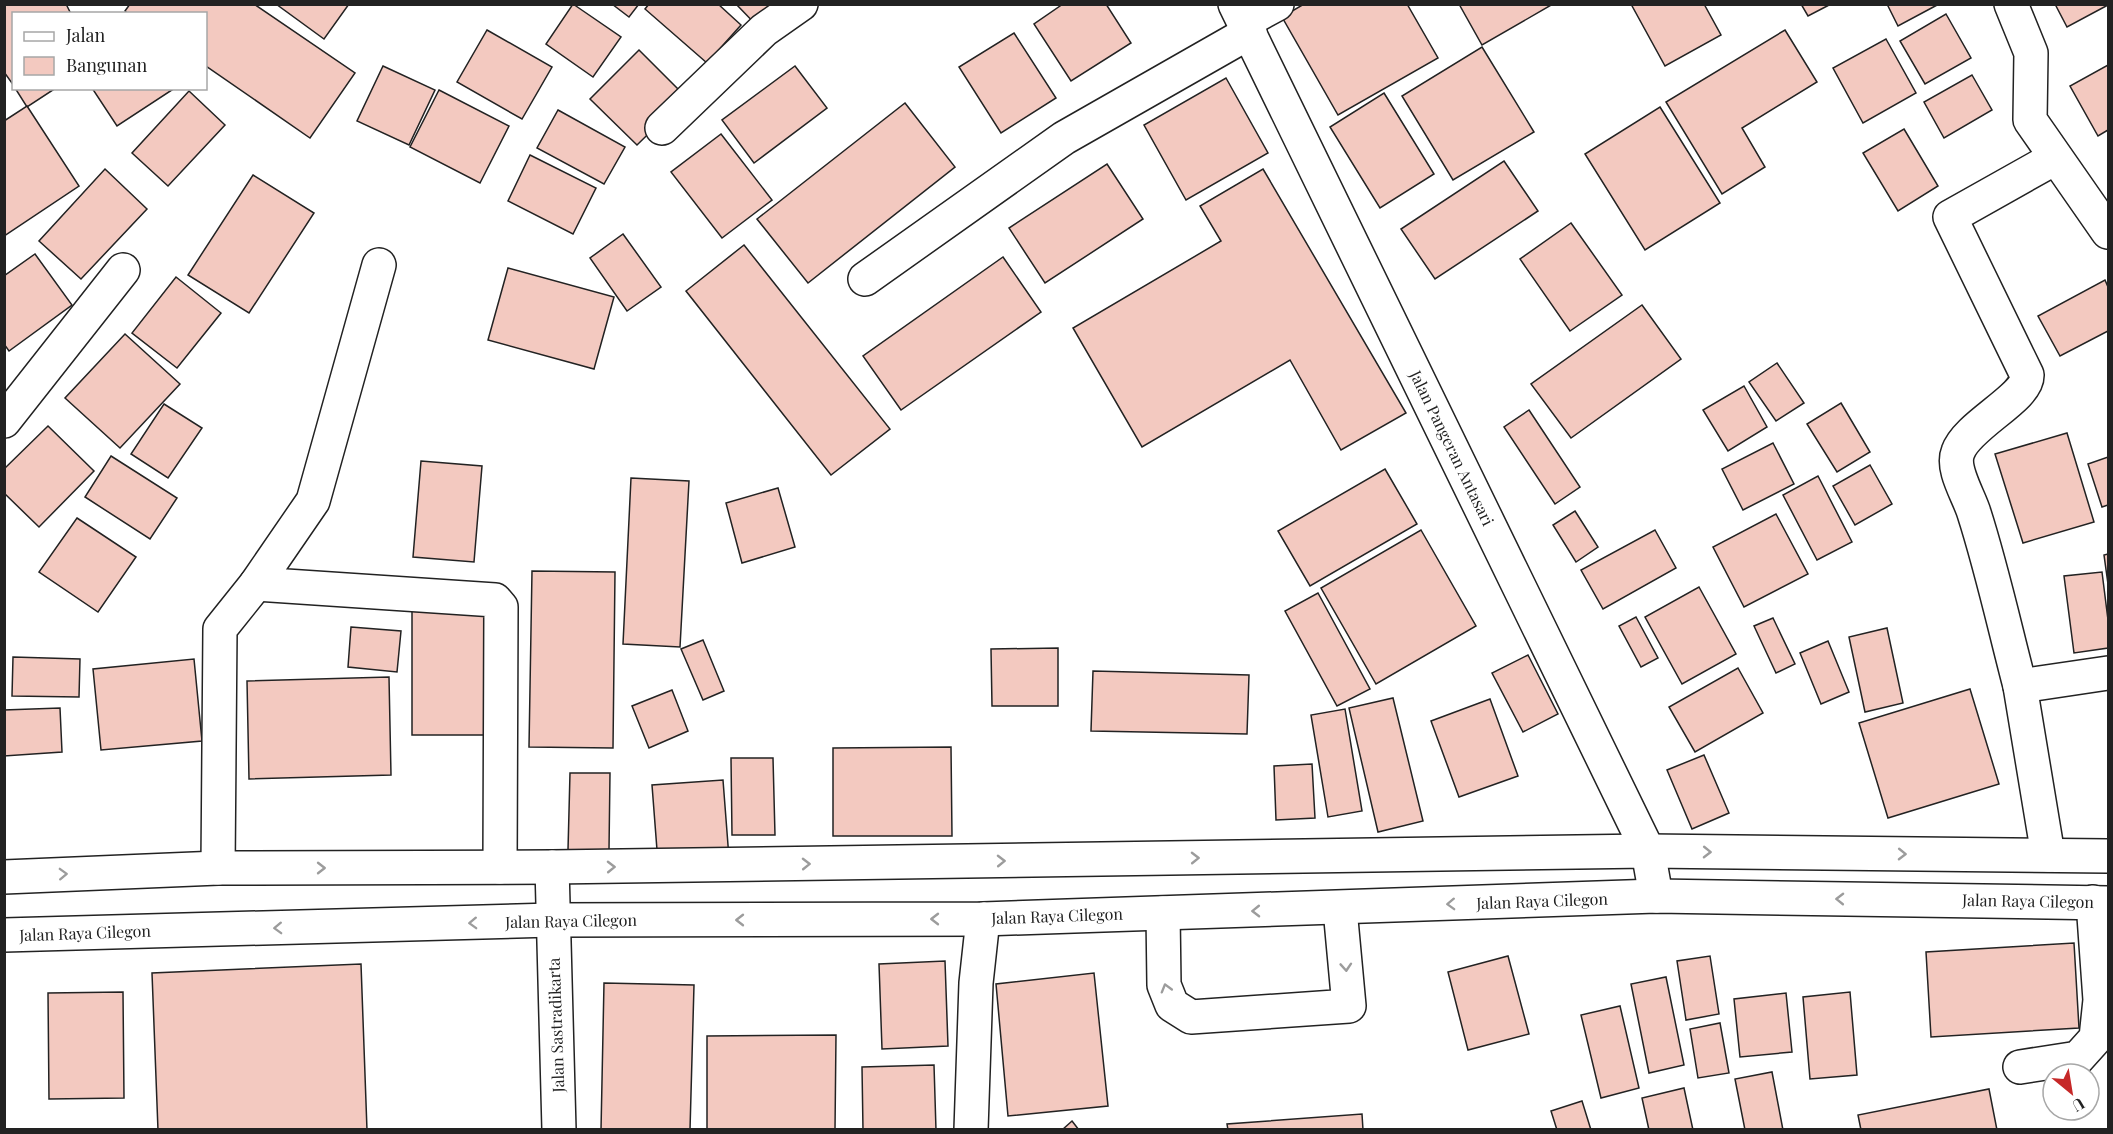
<svg xmlns="http://www.w3.org/2000/svg" width="2113" height="1134" viewBox="0 0 2113 1134" font-family="'Playfair Display',serif">
<style>
.building{fill:#f3c9c0;stroke:#222;stroke-width:1.5}
.lines{fill:none;stroke-linecap:round;stroke-linejoin:round}
.minor-casing{stroke:#222;stroke-width:36}
.highway-casing{stroke:#222;stroke-width:36}
.minor{stroke:#fff;stroke-width:33}
.highway{stroke:#fff;stroke-width:33}
.oneway{stroke:#9c9c9c}
.labels{text-anchor:middle;stroke-width:4.5;stroke-linejoin:round;paint-order:stroke}
.street-label{font-size:16px;fill:#222;stroke:#fff}
</style>
<rect width="100%" height="100%" fill="#fff"/>
<g class="building">
<path d="M 4,4 L 66,4 L 71,14 L 14,14 L 14,86 L 4,72 Z"/>
<path d="M 130,4 L 254,4 L 355,73 L 310,138 L 206,66 L 206,14 L 128,14 L 125,11 Z"/>
<path d="M 276,4 L 349,4 L 324,39 Z"/>
<path d="M 573,4 L 621,37 L 593,77 L 546,44 Z"/>
<path d="M 612,4 L 639,4 L 629,17 Z"/>
<path d="M 649,4 L 718,4 L 741,25 L 707,63 L 645,9 Z"/>
<path d="M 736,4 L 786,5 L 761,30 Z"/>
<path d="M 1063,4 L 1106,4 L 1131,43 L 1071,81 L 1034,24 Z"/>
<path d="M 1304,4 L 1407,4 L 1438,58 L 1338,115 L 1282,17 Z"/>
<path d="M 1459,4 L 1553,4 L 1482,45 Z"/>
<path d="M 1631,4 L 1704,4 L 1721,35 L 1665,66 Z"/>
<path d="M 1801,4 L 1831,4 L 1808,16 Z"/>
<path d="M 1887,4 L 1939,4 L 1898,26 Z"/>
<path d="M 2055,4 L 2108,4 L 2108,5 L 2067,27 Z"/>
<path d="M 1946,14 L 1971,58 L 1925,84 L 1900,41 Z"/>
<path d="M 487,30 L 552,67 L 522,119 L 457,82 Z"/>
<path d="M 1785,30 L 1817,82 L 1742,128 L 1765,167 L 1722,194 L 1666,102 Z"/>
<path d="M 1014,33 L 1056,98 L 1001,133 L 959,67 Z"/>
<path d="M 1886,39 L 1916,93 L 1863,123 L 1833,68 Z"/>
<path d="M 1482,47 L 1534,132 L 1453,180 L 1402,96 Z"/>
<path d="M 639,50 L 686,97 L 637,145 L 590,99 Z"/>
<path d="M 2108,65 L 2108,130 L 2098,136 L 2070,86 Z"/>
<path d="M 383,66 L 435,90 L 409,145 L 357,121 Z"/>
<path d="M 795,66 L 827,108 L 754,163 L 722,120 Z"/>
<path d="M 1972,75 L 1992,110 L 1944,138 L 1924,102 Z"/>
<path d="M 1226,78 L 1268,153 L 1186,200 L 1144,125 Z"/>
<path d="M 15,88 L 56,88 L 27,107 Z"/>
<path d="M 92,88 L 175,88 L 117,126 Z"/>
<path d="M 439,90 L 509,126 L 480,183 L 410,147 Z"/>
<path d="M 189,91 L 225,125 L 168,186 L 132,153 Z"/>
<path d="M 1384,93 L 1434,174 L 1380,208 L 1330,127 Z"/>
<path d="M 905,103 L 955,167 L 808,283 L 757,219 Z"/>
<path d="M 27,106 L 79,186 L 4,236 L 4,121 Z"/>
<path d="M 1660,107 L 1720,203 L 1645,250 L 1585,154 Z"/>
<path d="M 558,110 L 625,147 L 604,184 L 537,148 Z"/>
<path d="M 1904,129 L 1938,186 L 1898,211 L 1863,153 Z"/>
<path d="M 721,134 L 772,200 L 722,238 L 671,172 Z"/>
<path d="M 530,155 L 596,188 L 573,234 L 508,201 Z"/>
<path d="M 1504,161 L 1538,211 L 1435,279 L 1401,229 Z"/>
<path d="M 1107,164 L 1143,219 L 1045,283 L 1009,228 Z"/>
<path d="M 105,169 L 147,209 L 81,279 L 39,241 Z"/>
<path d="M 1263,169 L 1406,413 L 1341,450 L 1290,360 L 1142,447 L 1073,328 L 1221,241 L 1200,206 Z"/>
<path d="M 253,175 L 314,213 L 249,313 L 188,275 Z"/>
<path d="M 1571,223 L 1622,295 L 1570,331 L 1520,259 Z"/>
<path d="M 623,234 L 661,287 L 627,311 L 590,258 Z"/>
<path d="M 744,245 L 890,429 L 831,475 L 686,291 Z"/>
<path d="M 35,254 L 72,305 L 9,351 L 4,344 L 4,276 Z"/>
<path d="M 1003,257 L 1041,312 L 901,410 L 863,356 Z"/>
<path d="M 508,268 L 614,297 L 594,369 L 488,340 Z"/>
<path d="M 176,277 L 221,313 L 177,368 L 132,333 Z"/>
<path d="M 2105,280 L 2108,287 L 2108,331 L 2060,356 L 2038,316 Z"/>
<path d="M 1642,305 L 1681,359 L 1571,438 L 1531,384 Z"/>
<path d="M 125,334 L 180,384 L 120,448 L 65,398 Z"/>
<path d="M 1777,363 L 1804,403 L 1776,421 L 1749,382 Z"/>
<path d="M 1744,386 L 1767,427 L 1728,451 L 1703,410 Z"/>
<path d="M 1841,403 L 1870,452 L 1837,472 L 1807,424 Z"/>
<path d="M 164,404 L 202,428 L 168,478 L 131,454 Z"/>
<path d="M 1529,410 L 1580,487 L 1555,504 L 1504,427 Z"/>
<path d="M 48,426 L 94,471 L 39,527 L 4,493 L 4,469 Z"/>
<path d="M 2067,433 L 2094,522 L 2023,543 L 1995,454 Z"/>
<path d="M 1773,443 L 1794,484 L 1743,510 L 1722,469 Z"/>
<path d="M 111,456 L 177,498 L 150,539 L 85,497 Z"/>
<path d="M 2108,457 L 2108,505 L 2102,507 L 2088,464 Z"/>
<path d="M 421,461 L 482,466 L 474,562 L 413,557 Z"/>
<path d="M 1870,465 L 1892,504 L 1855,525 L 1833,486 Z"/>
<path d="M 1385,469 L 1417,524 L 1310,586 L 1278,531 Z"/>
<path d="M 1818,476 L 1852,542 L 1817,560 L 1783,495 Z"/>
<path d="M 631,478 L 689,481 L 680,647 L 623,644 Z"/>
<path d="M 778,488 L 795,547 L 742,563 L 726,503 Z"/>
<path d="M 1575,511 L 1598,547 L 1576,562 L 1553,525 Z"/>
<path d="M 1776,514 L 1808,574 L 1744,607 L 1713,547 Z"/>
<path d="M 77,518 L 136,557 L 98,612 L 39,572 Z"/>
<path d="M 1421,530 L 1476,626 L 1376,684 L 1321,588 Z"/>
<path d="M 1655,530 L 1676,568 L 1603,609 L 1581,570 Z"/>
<path d="M 2108,554 L 2108,584 L 2104,555 Z"/>
<path d="M 532,571 L 615,572 L 613,748 L 529,747 Z"/>
<path d="M 2102,572 L 2108,620 L 2108,648 L 2074,653 L 2064,576 Z"/>
<path d="M 1699,587 L 1736,654 L 1682,684 L 1645,617 Z"/>
<path d="M 1318,593 L 1370,689 L 1337,706 L 1285,611 Z"/>
<rect x="412" y="605" width="78" height="130"/>
<path d="M 1636,617 L 1658,658 L 1641,667 L 1619,626 Z"/>
<path d="M 1773,618 L 1795,664 L 1776,673 L 1754,626 Z"/>
<path d="M 351,627 L 401,631 L 397,672 L 348,667 Z"/>
<path d="M 1887,628 L 1903,703 L 1865,712 L 1849,637 Z"/>
<path d="M 703,640 L 724,691 L 703,700 L 681,649 Z"/>
<path d="M 1828,641 L 1849,692 L 1821,704 L 1800,653 Z"/>
<path d="M 1058,648 L 1058,706 L 992,706 L 991,649 Z"/>
<path d="M 1528,655 L 1558,714 L 1523,732 L 1492,673 Z"/>
<path d="M 13,657 L 80,659 L 79,697 L 12,696 Z"/>
<path d="M 194,659 L 202,741 L 101,750 L 93,669 Z"/>
<path d="M 1738,668 L 1763,713 L 1695,752 L 1669,707 Z"/>
<path d="M 1093,671 L 1249,675 L 1247,734 L 1091,731 Z"/>
<path d="M 389,677 L 391,775 L 249,779 L 247,681 Z"/>
<path d="M 1970,689 L 1999,784 L 1888,818 L 1859,723 Z"/>
<path d="M 672,690 L 688,731 L 649,748 L 632,706 Z"/>
<path d="M 1393,698 L 1423,821 L 1378,832 L 1349,708 Z"/>
<path d="M 1490,699 L 1518,776 L 1459,797 L 1431,721 Z"/>
<path d="M 60,708 L 62,752 L 4,756 L 4,710 Z"/>
<path d="M 1345,709 L 1362,811 L 1328,817 L 1311,715 Z"/>
<path d="M 951,747 L 952,836 L 833,836 L 833,748 Z"/>
<path d="M 1704,755 L 1729,813 L 1692,829 L 1667,770 Z"/>
<path d="M 731,758 L 773,758 L 775,835 L 732,835 Z"/>
<path d="M 1312,764 L 1315,818 L 1276,820 L 1274,766 Z"/>
<path d="M 570,773 L 610,773 L 609,850 L 568,850 Z"/>
<path d="M 723,780 L 729,858 L 658,863 L 652,785 Z"/>
<path d="M 2074,943 L 2079,1028 L 1931,1037 L 1926,952 Z"/>
<path d="M 1508,956 L 1529,1034 L 1468,1050 L 1448,972 Z"/>
<path d="M 1710,956 L 1719,1014 L 1686,1020 L 1677,961 Z"/>
<path d="M 945,961 L 948,1046 L 882,1049 L 879,964 Z"/>
<path d="M 361,964 L 367,1130 L 158,1130 L 152,973 Z"/>
<path d="M 1094,973 L 1108,1106 L 1008,1116 L 996,984 Z"/>
<path d="M 1666,977 L 1684,1065 L 1649,1073 L 1631,984 Z"/>
<path d="M 604,983 L 694,985 L 690,1130 L 601,1130 Z"/>
<path d="M 123,992 L 124,1098 L 49,1099 L 48,993 Z"/>
<path d="M 1850,992 L 1857,1075 L 1810,1079 L 1803,997 Z"/>
<path d="M 1786,993 L 1792,1052 L 1740,1057 L 1734,999 Z"/>
<path d="M 1620,1006 L 1639,1088 L 1601,1098 L 1581,1015 Z"/>
<path d="M 1720,1023 L 1729,1073 L 1698,1078 L 1690,1029 Z"/>
<path d="M 836,1035 L 835,1130 L 707,1130 L 707,1036 Z"/>
<path d="M 934,1065 L 936,1130 L 863,1130 L 862,1067 Z"/>
<path d="M 1772,1072 L 1783,1130 L 1745,1130 L 1735,1079 Z"/>
<path d="M 1684,1088 L 1693,1130 L 1649,1130 L 1642,1098 Z"/>
<path d="M 1989,1089 L 1997,1130 L 1861,1130 L 1858,1115 Z"/>
<path d="M 1582,1101 L 1591,1130 L 1557,1130 L 1551,1111 Z"/>
<path d="M 1362,1114 L 1363,1130 L 1228,1130 L 1227,1124 Z"/>
<path d="M 1072,1121 L 1079,1130 L 1062,1130 Z"/>
</g>
<g class="lines">
<g class="minor-casing">
<g id="minor">
<path d="M 1235,4 L 1648,851 L 1656,896"/>
<path d="M 2011,4 L 2031,53 L 2030,120 L 2108,232"/>
<path d="M 1244,22 L 1277,4"/>
<path d="M 662,128 L 764,30 L 801,4"/>
<path d="M 379,265 L 313,501 L 256,584 L 495,600 L 501,607 L 500,867"/>
<path d="M 865,279 L 1064,138 L 1250,32"/>
<path d="M 4,421 L 123,270"/>
<path d="M 2020,686 C 2005,629 1992,569 1974,513 C 1969,496 1951,469 1958,452 C 1967,425 2028,398 2027,375 L 1950,217 L 2055,158"/>
<path d="M 2048,855 L 2020,686 L 2108,673"/>
<path d="M 552,867 L 559,1130"/>
<path d="M 218,868 L 220,629 L 256,584"/>
<path d="M 1163,913 L 1164,985 L 1172,1005 L 1191,1017 L 1349,1006 L 1340,909"/>
<path d="M 2020,1067 L 2078,1058 L 2096,1038 L 2100,1000 L 2093,902"/>
<path d="M 971,1130 L 976,983 L 983,919"/>
</g>
</g>
<g class="highway-casing">
<g id="highway">
<path d="M 4,877 L 218,868 L 552,867 L 1648,851 L 2108,856"/>
<path d="M 4,935 L 552,920 L 983,919 L 1656,896 L 2108,903"/>
</g>
</g>
<use href="#minor" class="minor"/>
<use href="#highway" class="highway"/>
</g>
<defs><path id="oneway-chevron" d="M-2-3.5L2.5 0L-2 3.5" fill="none" stroke-width="1.6" stroke-linecap="round" stroke-linejoin="round" transform="scale(1.5)"/></defs>
<g class="oneway">
<use href="#oneway-chevron" transform="translate(1707 852) rotate(1)"/>
<use href="#oneway-chevron" transform="translate(1902 854) rotate(1)"/>
<use href="#oneway-chevron" transform="translate(1195 858) rotate(-1)"/>
<use href="#oneway-chevron" transform="translate(1001 861) rotate(-1)"/>
<use href="#oneway-chevron" transform="translate(806 864) rotate(-1)"/>
<use href="#oneway-chevron" transform="translate(611 867) rotate(-1)"/>
<use href="#oneway-chevron" transform="translate(321 868)"/>
<use href="#oneway-chevron" transform="translate(63 874) rotate(-2)"/>
<use href="#oneway-chevron" transform="translate(1840 899) rotate(-179)"/>
<use href="#oneway-chevron" transform="translate(1451 904) rotate(178)"/>
<use href="#oneway-chevron" transform="translate(1256 911) rotate(179)"/>
<use href="#oneway-chevron" transform="translate(935 919) rotate(180)"/>
<use href="#oneway-chevron" transform="translate(740 920) rotate(180)"/>
<use href="#oneway-chevron" transform="translate(473 923) rotate(178)"/>
<use href="#oneway-chevron" transform="translate(278 928) rotate(178)"/>
<use href="#oneway-chevron" transform="translate(1346 967) rotate(86)"/>
<use href="#oneway-chevron" transform="translate(1166 988) rotate(-106)"/>
</g>
<g class="labels">
<g class="street-label">
<text transform="translate(1452 448) rotate(64)" y="6">Jalan Pangeran Antasari</text>
<text transform="translate(1542 901) rotate(-2)" y="6">Jalan Raya Cilegon</text>
<text transform="translate(2028 901) rotate(1)" y="6">Jalan Raya Cilegon</text>
<text transform="translate(1057 916) rotate(-2)" y="6">Jalan Raya Cilegon</text>
<text transform="translate(571 921) rotate(-1)" y="6">Jalan Raya Cilegon</text>
<text transform="translate(85 933) rotate(-2)" y="6">Jalan Raya Cilegon</text>
<text transform="translate(556 1025) rotate(-92)" y="6">Jalan Sastradikarta</text>
</g>
</g>
<rect width="2113" height="1134" fill="none" stroke="#222222" stroke-width="12"/>
<rect x="12" y="12" width="195" height="78" fill="#ffffff" stroke="#a7a7a7" stroke-width="1.5"/>
<rect x="24" y="32" width="30" height="9" fill="#ffffff" stroke="#a7a7a7" stroke-width="1.5"/>
<text x="66" y="42" font-size="18" fill="#222222">Jalan</text>
<rect x="24" y="57" width="30" height="18" fill="#f3c9c0" stroke="#a7a7a7" stroke-width="1.5"/>
<text x="66" y="72" font-size="18" fill="#222222">Bangunan</text>
<g transform="translate(2071 1092) rotate(150)"><circle r="28" fill="#ffffff" stroke="#a7a7a7" stroke-width="1.5"/>
<path d="M0-4.5L10 22L0 15L-10 22Z" fill="#c62828"/>
<text y="-9" font-size="16" font-weight="bold" text-anchor="middle" fill="#222222">U</text>
</g>
</svg>
